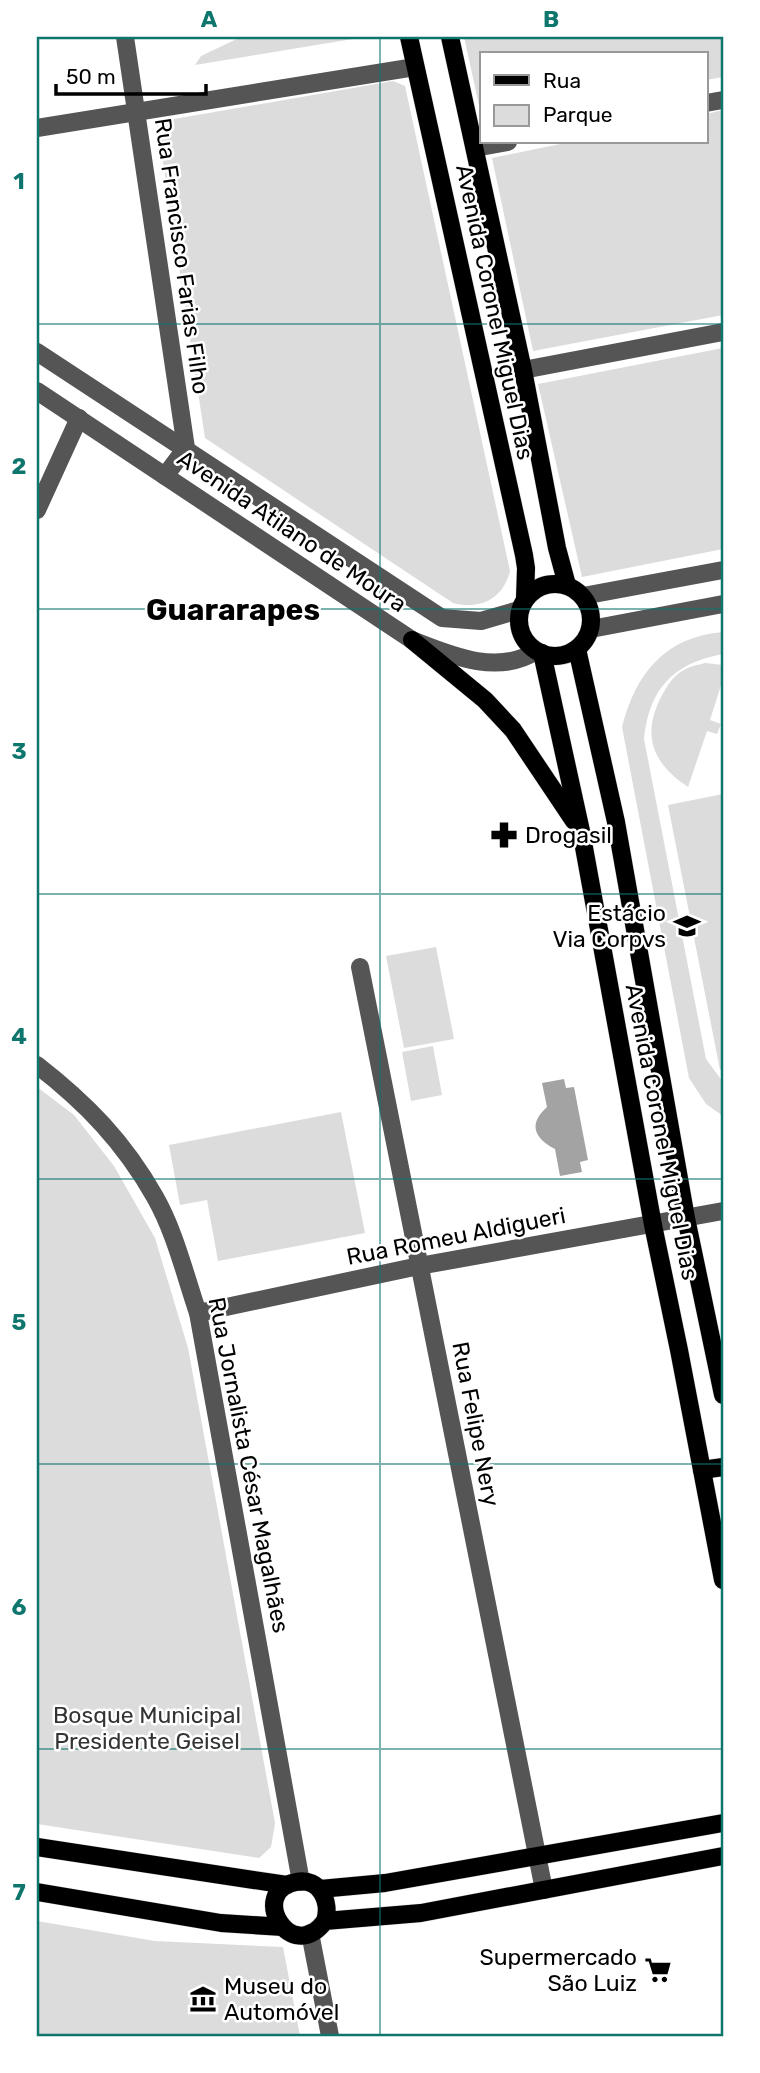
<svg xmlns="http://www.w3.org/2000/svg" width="760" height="2073" viewBox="0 0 760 2073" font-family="Rubik,sans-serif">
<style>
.green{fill:#dcdcdc}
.water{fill:#a3a3a3}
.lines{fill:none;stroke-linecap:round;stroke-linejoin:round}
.major-casing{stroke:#dbdbdb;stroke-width:19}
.minor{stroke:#555;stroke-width:18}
.major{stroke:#000;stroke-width:18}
.grid{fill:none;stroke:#0f766e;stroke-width:2;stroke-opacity:0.55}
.labels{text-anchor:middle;stroke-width:5;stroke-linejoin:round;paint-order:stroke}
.street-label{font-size:23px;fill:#000;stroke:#fff}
.poi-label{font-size:23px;fill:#000;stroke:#fff;text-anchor:start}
.park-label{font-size:23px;fill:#333;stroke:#fff}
.district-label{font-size:30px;font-weight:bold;fill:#000;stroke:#fff}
.neatline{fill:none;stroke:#0f766e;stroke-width:2.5}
.grid-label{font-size:23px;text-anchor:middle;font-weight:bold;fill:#0f766e}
</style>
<rect width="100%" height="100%" fill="#fff"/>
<g class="green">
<path d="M 241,37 L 365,37 L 195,65 L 201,56 Z"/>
<path d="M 464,37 L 722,37 L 723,77 L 706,80 L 706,54 L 482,54 L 482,119 Z"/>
<path d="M 393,81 L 405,86 L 510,571 C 503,599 480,610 453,603 L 205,438 L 157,122 Z"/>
<path d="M 723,110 L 723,315 L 533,351 L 492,158 L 570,142 L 706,142 L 706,114 Z"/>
<path d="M 723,348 L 723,549 L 582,577 L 538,384 Z"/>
<path d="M 723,632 L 723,654 C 673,663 649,689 644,739 L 706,1059 L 723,1082 L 723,1116 L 706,1104 L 689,1078 L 622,727 C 636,673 665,637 723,632 Z"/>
<path d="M 705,663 L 723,665 L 723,679 L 710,720 L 721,724 L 717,734 L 707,731 L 688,787 C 655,765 641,738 660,699 C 666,688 672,676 684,670 C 690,666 698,665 705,663 Z"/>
<path d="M 723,794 L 723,1069 L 720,1070 L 668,805 Z"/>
<path d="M 436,947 L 454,1039 L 404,1048 L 386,956 Z"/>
<path d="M 433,1046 L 442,1095 L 411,1101 L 402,1052 Z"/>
<path d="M 37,1087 L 74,1115 L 114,1166 L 155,1238 L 188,1348 L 275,1823 L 271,1847 L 259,1858 L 37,1824 Z"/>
<path d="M 341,1112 L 365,1233 L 218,1261 L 207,1200 L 180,1205 L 169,1145 Z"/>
<path d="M 37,1921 L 155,1941 L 283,1947 L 300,2036 L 37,2036 Z"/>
</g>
<path class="water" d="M 564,1079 L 566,1088 L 574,1087 L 588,1160 L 580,1162 L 582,1172 L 560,1176 L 555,1149 C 534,1138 528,1124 547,1107 L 542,1083 Z"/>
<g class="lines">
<g class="major-casing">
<g id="major">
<path d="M 409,37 L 524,555 L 526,568 L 525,598"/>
<path d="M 450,37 L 523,370 L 557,548 L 567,585"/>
<circle cx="555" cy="620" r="36"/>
<path d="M 412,640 L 485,700 L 513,730 L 574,821"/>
<path d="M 577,649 L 616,822 L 686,1218 L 723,1395"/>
<path d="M 542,653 L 581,831 L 653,1225 L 679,1350 L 723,1580"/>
<path d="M 702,1470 L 723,1467"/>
<path d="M 37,1847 L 287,1885"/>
<path d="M 320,1889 L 385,1883 L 723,1823"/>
<path d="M 37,1892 L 221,1923 L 283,1927"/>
<path d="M 325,1921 C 331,1902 320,1877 296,1882 C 247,1891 291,1967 325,1921 L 421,1913 L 723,1856"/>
</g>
</g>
<g class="minor">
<path d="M 125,37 L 186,448 L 165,476"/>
<path d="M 706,103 L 723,100"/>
<path d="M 37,128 L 415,67"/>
<path d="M 475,148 L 508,142"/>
<path d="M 37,352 L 442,618 L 481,621 L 519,610"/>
<path d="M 523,370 L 723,332"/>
<path d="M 37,391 L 412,640 C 450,655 498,676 536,651"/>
<path d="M 37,510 L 79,418"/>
<path d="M 583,596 L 723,570"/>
<path d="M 591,629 L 723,604"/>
<path d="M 360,967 L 544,1890"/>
<path d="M 37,1065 C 86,1103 124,1142 155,1197 C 175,1232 185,1275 198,1313 L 301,1882"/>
<path d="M 198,1313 L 419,1266 L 723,1211"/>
<path d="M 310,1933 L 330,2036"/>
</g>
<use href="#major" class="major"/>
</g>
<path class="grid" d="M 380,37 L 380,2036M 37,324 L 723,324M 37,609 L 723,609M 37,894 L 723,894M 37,1179 L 723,1179M 37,1464 L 723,1464M 37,1749 L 723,1749"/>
<defs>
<g id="pharmacy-bare" transform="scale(2.1)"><path d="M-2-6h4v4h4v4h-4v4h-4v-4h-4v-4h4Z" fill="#000" stroke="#fff" stroke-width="2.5" paint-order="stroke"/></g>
<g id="university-bare" transform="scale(2.1)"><path d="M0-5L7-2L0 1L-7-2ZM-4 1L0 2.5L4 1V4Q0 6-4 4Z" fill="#000" stroke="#fff" stroke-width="2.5" paint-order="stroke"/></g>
<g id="supermarket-bare" transform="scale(2.1)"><path d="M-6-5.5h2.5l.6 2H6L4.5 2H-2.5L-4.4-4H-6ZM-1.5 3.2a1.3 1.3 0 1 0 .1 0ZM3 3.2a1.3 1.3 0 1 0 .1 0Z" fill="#000" stroke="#fff" stroke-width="2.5" paint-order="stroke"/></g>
<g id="museum-bare" transform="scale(2.1)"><path d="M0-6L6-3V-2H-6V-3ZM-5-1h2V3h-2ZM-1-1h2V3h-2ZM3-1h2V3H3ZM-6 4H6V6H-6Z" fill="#000" stroke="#fff" stroke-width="2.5" paint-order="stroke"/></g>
</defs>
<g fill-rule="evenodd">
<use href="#pharmacy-bare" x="504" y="835"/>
<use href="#university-bare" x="687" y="926"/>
<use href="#supermarket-bare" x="658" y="1970"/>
<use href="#museum-bare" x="203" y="1999"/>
</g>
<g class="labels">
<g class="street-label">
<text transform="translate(182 256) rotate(82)" y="8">Rua Francisco Farias Filho</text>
<text transform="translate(495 312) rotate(78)" y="8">Avenida Coronel Miguel Dias</text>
<text transform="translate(292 531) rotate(34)" y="8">Avenida Atilano de Moura</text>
<text transform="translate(662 1132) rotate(79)" y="8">Avenida Coronel Miguel Dias</text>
<text transform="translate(456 1236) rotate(-11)" y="8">Rua Romeu Aldigueri</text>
<text transform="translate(476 1424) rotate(79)" y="8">Rua Felipe Nery</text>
<text transform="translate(249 1465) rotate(79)" y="8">Rua Jornalista César Magalhães</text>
</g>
<g class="poi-label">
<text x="525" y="843">Drogasil</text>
<text x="666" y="921" text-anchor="end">Estácio<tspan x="666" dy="26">Via Corpvs</tspan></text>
<text x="637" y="1965" text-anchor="end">Supermercado<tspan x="637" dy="26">São Luiz</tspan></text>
<text x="224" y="1994">Museu do<tspan x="224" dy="26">Automóvel</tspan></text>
</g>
<g class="park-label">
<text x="147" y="1723">Bosque Municipal<tspan x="147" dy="26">Presidente Geisel</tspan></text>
</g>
<g class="district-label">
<text x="233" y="620">Guararapes</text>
</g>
</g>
<rect width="760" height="2073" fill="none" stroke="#ffffff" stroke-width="77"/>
<rect x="480" y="52" width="228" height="91" fill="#ffffff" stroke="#999999" stroke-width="2"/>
<rect x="494" y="75" width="35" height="10" fill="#000000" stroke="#999999" stroke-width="2"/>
<text x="543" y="88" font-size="21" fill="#000000">Rua</text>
<rect x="494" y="105" width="35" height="21" fill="#dcdcdc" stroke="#999999" stroke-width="2"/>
<text x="543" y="122" font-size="21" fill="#000000">Parque</text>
<path d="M56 84v10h150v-10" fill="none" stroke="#000000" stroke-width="3.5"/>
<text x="66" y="84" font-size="21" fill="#000000" stroke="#ffffff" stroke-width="5" paint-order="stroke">50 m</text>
<rect x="38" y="38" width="684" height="1997" class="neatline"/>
<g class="grid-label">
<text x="209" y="27">A</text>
<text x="551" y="27">B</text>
<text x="19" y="189">1</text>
<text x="19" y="474">2</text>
<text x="19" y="759">3</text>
<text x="19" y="1044">4</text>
<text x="19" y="1330">5</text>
<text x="19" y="1615">6</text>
<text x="19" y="1900">7</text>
</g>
</svg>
